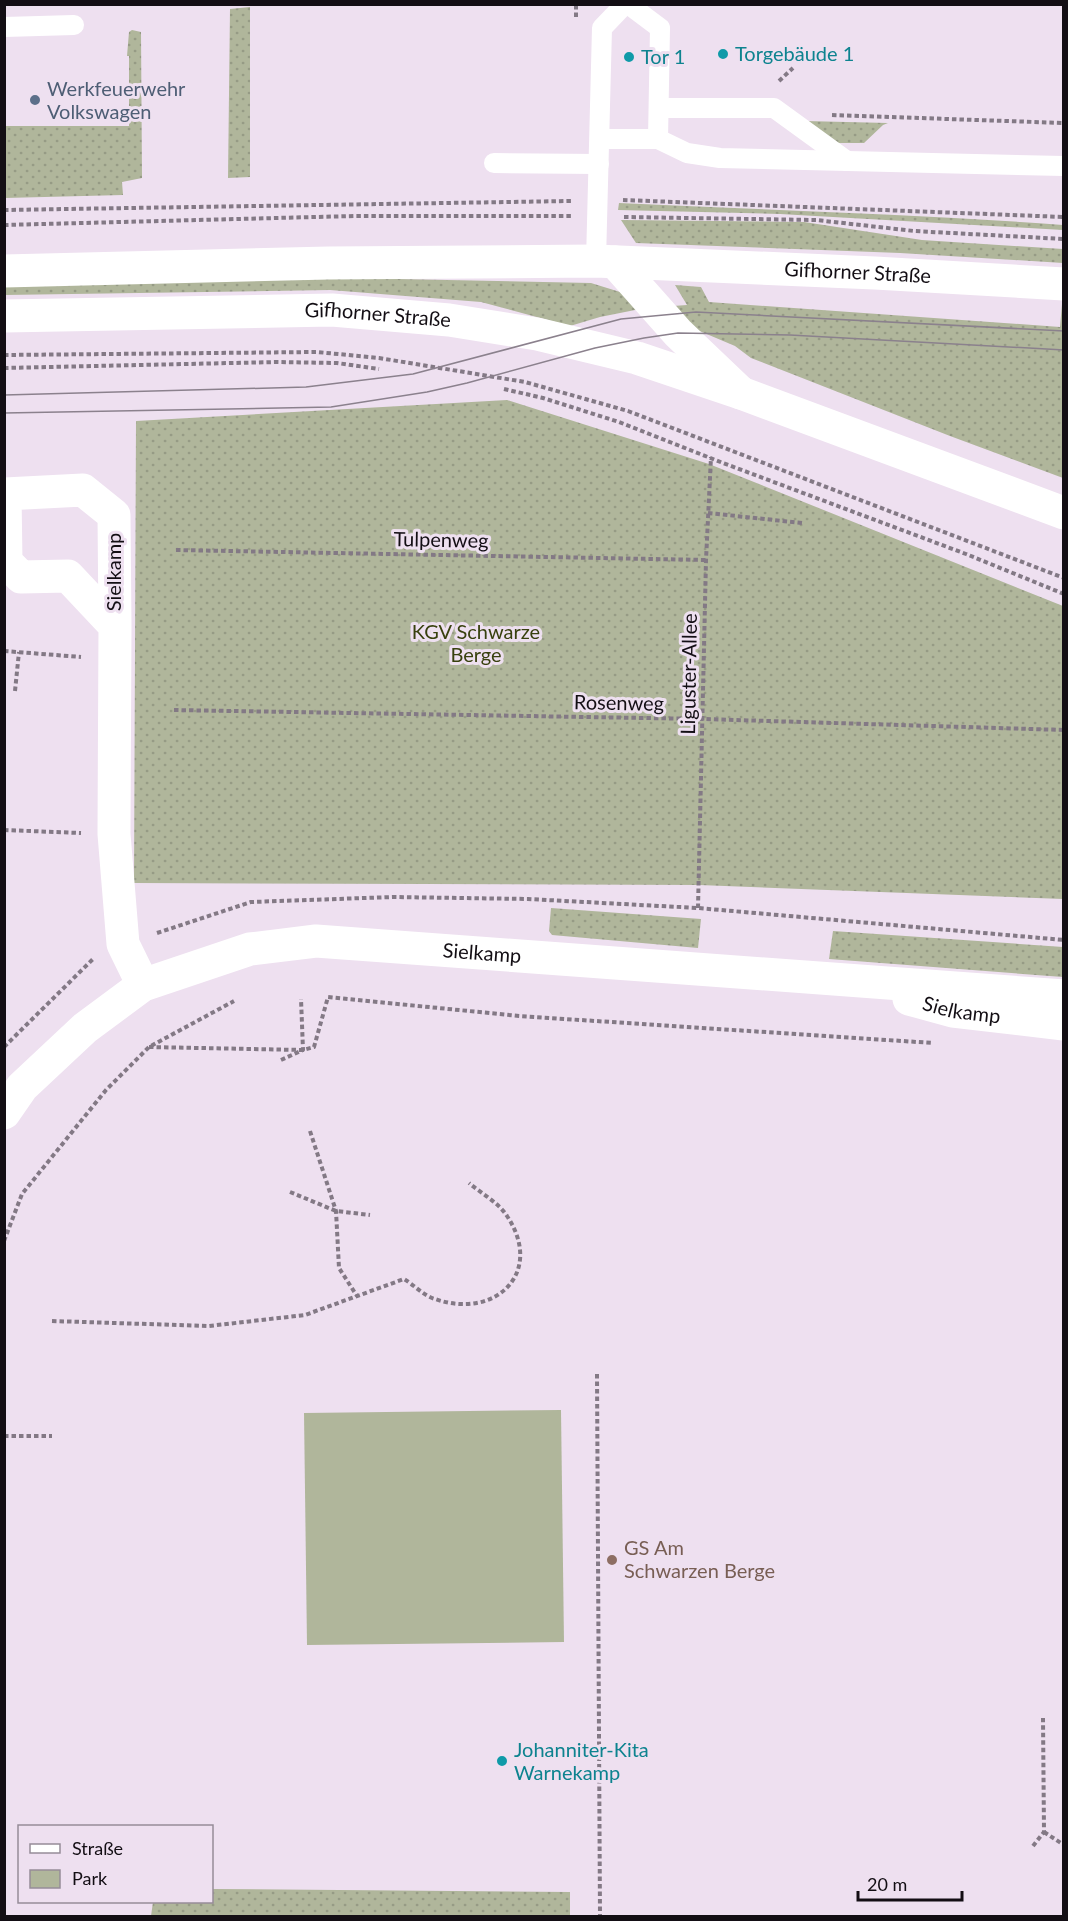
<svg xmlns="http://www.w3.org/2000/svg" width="1068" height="1921" viewBox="0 0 1068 1921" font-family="Lato,sans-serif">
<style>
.green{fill:url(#green-dots)}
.pitch{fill:#b0b69b}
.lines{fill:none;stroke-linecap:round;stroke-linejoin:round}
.path{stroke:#837985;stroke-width:4;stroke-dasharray:4.5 3;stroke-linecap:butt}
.lane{stroke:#fff;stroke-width:20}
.street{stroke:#fff;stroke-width:33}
.secondary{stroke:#fff;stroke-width:33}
.tram{stroke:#8b818d;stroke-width:1.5}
.culture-dot{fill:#0f9aa8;stroke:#eee0f0;stroke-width:2}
.service-dot{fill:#5c6f8a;stroke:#eee0f0;stroke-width:2}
.education-dot{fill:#8d6e63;stroke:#eee0f0;stroke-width:2}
.labels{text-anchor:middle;stroke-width:6;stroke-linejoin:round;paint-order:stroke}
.culture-label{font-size:20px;fill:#0d838f;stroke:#eee0f0;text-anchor:start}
.service-label{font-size:20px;fill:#4e5e75;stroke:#eee0f0;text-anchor:start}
.street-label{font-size:20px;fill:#130e14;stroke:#eee0f0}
.park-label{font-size:20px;fill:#38400e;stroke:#eee0f0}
.education-label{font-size:20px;fill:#785e54;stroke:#eee0f0;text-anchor:start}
</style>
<defs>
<pattern id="green-dots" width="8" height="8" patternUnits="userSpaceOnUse" patternTransform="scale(1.5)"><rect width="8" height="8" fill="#b0b69b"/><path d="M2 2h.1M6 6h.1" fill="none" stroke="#969b85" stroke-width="1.8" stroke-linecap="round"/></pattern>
</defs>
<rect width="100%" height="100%" fill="#eee0f0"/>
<g class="green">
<path d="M 250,7 L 250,177 L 228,178 L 230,9 Z"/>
<path d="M 132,30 L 141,32 L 142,178 L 122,182 L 123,195 L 5,198 L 5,126 L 129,126 L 129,56 L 127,56 L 129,32 Z"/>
<path d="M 805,121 L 888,123 L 883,125 L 864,143 L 837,143 Z"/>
<path d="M 619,203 C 767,210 915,214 1063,225 L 1063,230 L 780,214 L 618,210 Z"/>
<path d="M 621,220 L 804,222 L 922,240 L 1063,249 L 1063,263 L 900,253 L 636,243 Z"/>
<path d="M 296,277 L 591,283 L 633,296 L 645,308 L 687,305 L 675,285 L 701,287 L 709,302 L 1060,327 L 1062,304 L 1063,304 L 1063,478 L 950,436 L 751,358 L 735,346 L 645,308 L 600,317 L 570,326 L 481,302 L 330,290 L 5,295 L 4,286 Z"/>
<path d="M 507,400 L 709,464 L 1063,606 L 1063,899 L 699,885 L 134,883 L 136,421 Z"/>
<path d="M 551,908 L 701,919 L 698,948 L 552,935 L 549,931 Z"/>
<path d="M 833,931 L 1063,947 L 1063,977 L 829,959 Z"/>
<path d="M 212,1889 L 570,1892 L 570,1916 L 151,1916 L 153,1902 L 212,1902 Z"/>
</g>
<path class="pitch" d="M 561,1410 L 564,1642 L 307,1645 L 304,1413 Z"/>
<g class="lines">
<g class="path">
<path d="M 576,17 L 576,4"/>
<path d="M 779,81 L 793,68"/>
<path d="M 832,115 L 1064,123"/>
<path d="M 623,200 L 1064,217"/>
<path d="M 4,210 L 571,201"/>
<path d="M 624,217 L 816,220 L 914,231 L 1064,239"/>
<path d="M 4,225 L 354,216 L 572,216"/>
<path d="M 4,355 L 317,352 L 379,358 L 525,382 L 628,411 L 1064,578"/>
<path d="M 4,368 L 277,362 L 337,363 L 379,369"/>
<path d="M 504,389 L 543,398 L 619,422 L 723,463 L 966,554 L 1064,594"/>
<path d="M 708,513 L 802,523"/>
<path d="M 176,550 L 706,560"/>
<path d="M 4,651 L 81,657"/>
<path d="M 15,691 L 19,652"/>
<path d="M 174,710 L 703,719 L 1064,730"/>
<path d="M 4,830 L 81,833"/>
<path d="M 698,908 L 706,560 L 711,457"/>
<path d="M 157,933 L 251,902 L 393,897 L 528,899 L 698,908 L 1064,940"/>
<path d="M 4,1047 L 93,959"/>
<path d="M 149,1047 L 303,1050 L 314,1047 L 328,997 L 519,1016 L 933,1043"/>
<path d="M 281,1060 L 303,1050 L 301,999"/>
<path d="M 310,1131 L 336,1211 L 339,1268 L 357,1296"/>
<path d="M 290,1192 L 336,1211 L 370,1215"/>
<path d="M 4,1241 L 22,1194 L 106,1090 L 149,1047 L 234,1001"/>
<path d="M 52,1321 L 209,1326 L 305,1315 L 404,1279 C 414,1285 424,1296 435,1299 C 495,1320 545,1273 507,1216 C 499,1203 481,1193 469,1183"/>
<path d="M 597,1374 L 600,1916"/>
<path d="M 4,1436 L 52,1436"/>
<path d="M 1044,1832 L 1064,1845"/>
<path d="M 1033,1846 L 1044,1832 L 1043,1718"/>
</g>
<g class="lane">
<path d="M 628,4 L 660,28 L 658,139"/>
<path d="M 4,27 L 74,25"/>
<path d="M 659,108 L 774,108 L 847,161"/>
<path d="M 600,139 L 658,139 L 687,153 L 720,158 L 1064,166"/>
<path d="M 494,163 L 599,164"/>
<path d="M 596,261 L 602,28 L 625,4"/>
</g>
<g class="street">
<path d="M 615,262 L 678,333 L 741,393"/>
<path d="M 115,626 L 114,515 L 83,490 L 5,494 L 6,562 L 21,577 L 68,576 L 115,626 L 114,834 L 123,944 L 143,985"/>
<path id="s1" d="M 909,999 L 953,1011 L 1064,1024"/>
<path id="s2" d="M 4,1113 L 22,1087 L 85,1028 L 143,985 L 250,949 L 316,941 L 1064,996"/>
</g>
<g class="secondary">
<path id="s3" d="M 4,271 L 329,263 L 596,261 L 875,273 L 1064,284"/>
<path id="s4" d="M 4,316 L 332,310 L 449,320 L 537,334 L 637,358 L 741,393 L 1064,513"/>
</g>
<g class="tram">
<path d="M 4,395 L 306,387 L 413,374 L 621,319 L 696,312 L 1064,331"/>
<path d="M 4,413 L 331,407 L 427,392 L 467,383 L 595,348 L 644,338 L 678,333 L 790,335 L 1064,350"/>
</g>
</g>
<g class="culture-dot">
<circle cx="723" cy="54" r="6"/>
<circle cx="629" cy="57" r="6"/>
<circle cx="502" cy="1761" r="6"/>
</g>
<circle class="service-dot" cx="35" cy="100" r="6"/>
<circle class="education-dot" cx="612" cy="1560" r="6"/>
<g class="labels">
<g class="culture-label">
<text x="735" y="61">Torgebäude 1</text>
<text x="641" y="64">Tor 1</text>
<text x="514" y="1757">Johanniter-Kita<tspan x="514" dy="23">Warnekamp</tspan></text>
</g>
<g class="service-label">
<text x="47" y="96">Werkfeuerwehr<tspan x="47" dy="23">Volkswagen</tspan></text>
</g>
<g class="street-label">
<text dy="7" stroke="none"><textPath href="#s3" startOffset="854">Gifhorner Straße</textPath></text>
<text dy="7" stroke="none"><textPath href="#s4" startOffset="374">Gifhorner Straße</textPath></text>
<text transform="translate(441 540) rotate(1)" y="7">Tulpenweg</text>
<text transform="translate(114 572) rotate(-90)" y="7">Sielkamp</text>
<text transform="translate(689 674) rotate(-89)" y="7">Liguster-Allee</text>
<text transform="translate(619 703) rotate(1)" y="7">Rosenweg</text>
<text dy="7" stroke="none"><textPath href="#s2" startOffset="536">Sielkamp</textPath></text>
<text dy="7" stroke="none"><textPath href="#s1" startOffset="54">Sielkamp</textPath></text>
</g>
<g class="park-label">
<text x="476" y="639">KGV Schwarze<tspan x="476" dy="23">Berge</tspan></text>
</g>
<g class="education-label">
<text x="624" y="1555">GS Am<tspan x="624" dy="23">Schwarzen Berge</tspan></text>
</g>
</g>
<rect width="1068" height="1921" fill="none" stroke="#130e14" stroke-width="12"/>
<rect x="18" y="1825" width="195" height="78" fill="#eee0f0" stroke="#968c98" stroke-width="1.5"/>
<rect x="30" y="1844" width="30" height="9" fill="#ffffff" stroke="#968c98" stroke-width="1.5"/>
<text x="72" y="1855" font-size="18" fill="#130e14">Straße</text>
<rect x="30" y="1870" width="30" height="18" fill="#b0b69b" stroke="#968c98" stroke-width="1.5"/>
<text x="72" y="1885" font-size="18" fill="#130e14">Park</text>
<path d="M858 1891v9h104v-9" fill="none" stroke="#130e14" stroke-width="3"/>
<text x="867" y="1891" font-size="18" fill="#130e14" stroke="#eee0f0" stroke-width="4.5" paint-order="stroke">20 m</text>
</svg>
